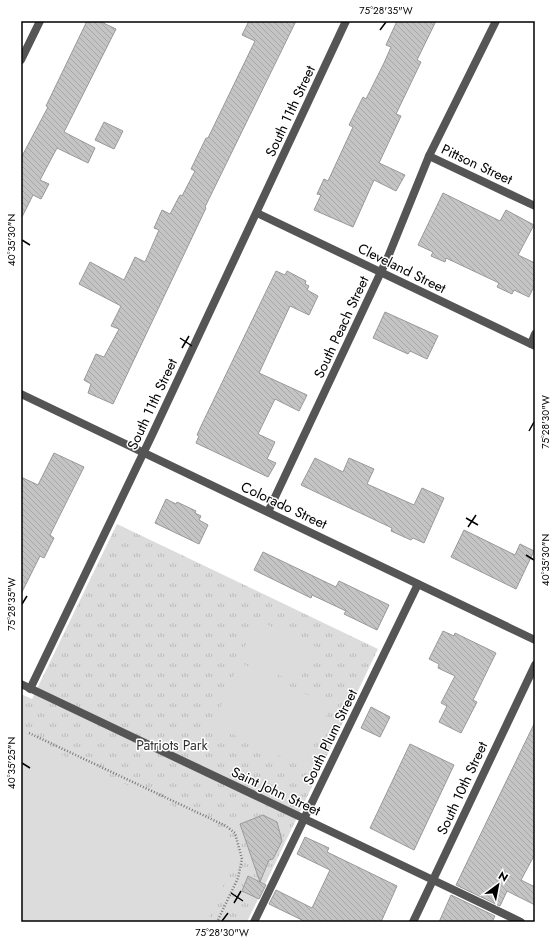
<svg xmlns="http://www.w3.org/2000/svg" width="556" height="943" viewBox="0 0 556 943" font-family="Jost,sans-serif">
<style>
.park{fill:url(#park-tufts)}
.pitch{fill:#dcdcdc}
.building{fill:url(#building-back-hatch);stroke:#999}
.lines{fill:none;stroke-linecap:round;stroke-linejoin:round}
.path{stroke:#777;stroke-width:2.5;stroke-dasharray:1 2;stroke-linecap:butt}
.lane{stroke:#555;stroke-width:8}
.street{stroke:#555;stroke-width:8}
.ticks{fill:none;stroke:#000;stroke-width:1.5}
.labels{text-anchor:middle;stroke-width:3;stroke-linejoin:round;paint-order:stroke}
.street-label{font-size:14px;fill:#000;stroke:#fff}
.park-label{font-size:14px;fill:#333;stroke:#fff}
.neatline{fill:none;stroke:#000;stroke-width:1.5}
.ticks-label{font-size:10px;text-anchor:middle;fill:#000}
</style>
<defs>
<pattern id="park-tufts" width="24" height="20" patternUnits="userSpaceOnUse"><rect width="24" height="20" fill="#dcdcdc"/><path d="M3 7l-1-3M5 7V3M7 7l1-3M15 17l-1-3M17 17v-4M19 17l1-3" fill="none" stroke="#bbb"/></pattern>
<pattern id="building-back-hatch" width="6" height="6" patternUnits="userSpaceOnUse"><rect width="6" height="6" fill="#c4c4c4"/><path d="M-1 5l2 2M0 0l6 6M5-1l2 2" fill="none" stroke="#a7a7a7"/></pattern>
</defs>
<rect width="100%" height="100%" fill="#fff"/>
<path class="park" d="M 117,524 L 378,649 L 247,922 L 21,922 L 21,694 L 32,699 Z"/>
<g class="pitch">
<path d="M 257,620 L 315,646 L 298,684 L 240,657 Z"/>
<path d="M 239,662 L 331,706 L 303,767 L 213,725 Z"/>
<path d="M 27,739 L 227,831 L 237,855 L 207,922 L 21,922 L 21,753 Z"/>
</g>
<g class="building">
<path d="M 87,21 L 99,21 L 116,29 L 64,132 L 95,148 L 88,163 L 57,148 L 40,180 L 49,184 L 41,199 L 33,195 L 21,219 L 21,158 L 48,107 L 46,106 Z"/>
<path d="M 249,21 L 296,21 L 205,207 L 206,208 L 113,404 L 88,393 L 91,384 L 84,380 L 96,354 L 104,357 L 119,329 L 111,326 L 121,306 L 79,284 L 90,262 L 124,280 L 135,257 L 145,262 L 159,230 L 154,228 L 162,210 L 170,214 L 180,195 L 182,196 L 195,171 L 191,169 L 206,138 L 208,138 L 255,41 L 242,35 Z"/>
<path d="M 397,21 L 436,21 L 417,60 L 421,62 L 396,114 L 401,116 L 379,163 L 405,175 L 396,191 L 374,180 L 353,227 L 314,210 L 321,195 L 317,194 L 324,179 L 328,181 L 353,127 L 349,125 L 363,97 L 366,99 L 384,63 L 391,47 L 386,45 Z"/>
<path d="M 104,122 L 123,131 L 114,149 L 95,140 Z"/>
<path d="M 443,193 L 500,221 L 506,210 L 534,225 L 518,255 L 535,263 L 535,284 L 529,297 L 514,290 L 512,294 L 497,287 L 499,283 L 446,258 L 445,262 L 431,256 L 433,252 L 418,245 Z"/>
<path d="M 276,271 L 285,275 L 287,271 L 306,281 L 305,284 L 309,286 L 307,290 L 318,296 L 309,315 L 290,306 L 259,373 L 307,395 L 299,411 L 275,399 L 258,434 L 275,442 L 267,459 L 276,463 L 268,477 L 196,443 L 199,436 L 197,435 L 202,424 Z"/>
<path d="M 385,312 L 438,336 L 427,359 L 410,351 L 408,354 L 373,338 Z"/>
<path d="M 54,453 L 84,467 L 50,535 L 54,538 L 44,558 L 40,556 L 21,594 L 21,477 L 38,485 Z"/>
<path d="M 315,458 L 343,472 L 349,458 L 374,469 L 367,484 L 414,505 L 422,488 L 444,498 L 424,543 L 413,538 L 411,540 L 391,531 L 392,528 L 301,485 Z"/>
<path d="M 166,499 L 176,504 L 177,502 L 196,511 L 195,513 L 201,516 L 199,520 L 208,525 L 199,544 L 155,523 Z"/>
<path d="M 464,530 L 515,555 L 520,544 L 534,551 L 516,589 L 451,557 Z"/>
<path d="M 263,552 L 336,587 L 339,581 L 389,605 L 377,630 L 344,614 L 346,611 L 312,595 L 311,598 L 254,570 Z"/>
<path d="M 443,631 L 454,636 L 455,633 L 496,653 L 473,700 L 477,702 L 461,733 L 439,722 L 447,706 L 441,703 L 455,676 L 438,668 L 439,664 L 429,659 Z"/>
<path d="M 371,707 L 390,717 L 380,737 L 361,728 Z"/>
<path d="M 535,722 L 535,854 L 521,880 L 535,887 L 535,905 L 507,891 L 500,906 L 456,885 Z"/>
<path d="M 410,744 L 454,765 L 414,850 L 370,828 Z"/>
<path d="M 263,815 L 277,822 L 282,841 L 273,859 L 269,860 L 260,882 L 266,885 L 259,899 L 242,891 L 248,876 L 260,882 L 240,824 Z"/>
<path d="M 305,837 L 329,848 L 327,852 L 397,886 L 381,922 L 306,922 L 269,904 L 276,890 L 312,908 L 330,870 L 297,854 Z"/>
<path d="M 451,895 L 495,916 L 492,922 L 439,922 Z"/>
</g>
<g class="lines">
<path class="path" d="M 29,733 L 226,826 L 235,833 L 242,859 L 238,878 L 217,922"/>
<g class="lane">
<path d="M 429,156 L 535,206"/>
<path d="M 531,344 L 535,334"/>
<path d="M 268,512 L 388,257 L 429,156 L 496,21"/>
<path d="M 433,880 L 521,922"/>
<path d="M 254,922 L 418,584"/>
</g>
<g class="street">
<path d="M 21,60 L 40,21"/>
<path d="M 257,213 L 535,346"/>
<path d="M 21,394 L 535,640"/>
<path d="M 21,684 L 433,880"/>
<path d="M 30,689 L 152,435 L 346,21"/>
<path d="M 413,922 L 535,665"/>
</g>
</g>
<path class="ticks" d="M 380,30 L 386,22M 22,240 L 30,245M 180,338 L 192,346M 182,348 L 189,336M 529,431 L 534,422M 466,518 L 478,525M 468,527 L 476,515M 526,555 L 534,560M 22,604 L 27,596M 22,763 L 30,768M 231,893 L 243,901M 234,903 L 241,891M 222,921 L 228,913"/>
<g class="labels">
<g class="street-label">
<text transform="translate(290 111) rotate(-65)" y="5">South 11th Street</text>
<text transform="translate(477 164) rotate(25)" y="5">Pittson Street</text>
<text transform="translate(402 268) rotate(26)" y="5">Cleveland Street</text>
<text transform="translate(341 327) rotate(-65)" y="5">South Peach Street</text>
<text transform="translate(152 404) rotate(-65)" y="5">South 11th Street</text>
<text transform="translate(284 505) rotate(25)" y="5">Colorado Street</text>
<text transform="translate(330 737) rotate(-64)" y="5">South Plum Street</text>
<text transform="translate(462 788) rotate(-65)" y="5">South 10th Street</text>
<text transform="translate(276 791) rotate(25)" y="5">Saint John Street</text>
</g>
<g class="park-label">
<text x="172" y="750">Patriots Park</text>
</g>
</g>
<rect width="556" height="943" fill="none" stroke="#ffffff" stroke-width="44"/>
<g transform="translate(498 885) rotate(32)" stroke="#ffffff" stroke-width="3" paint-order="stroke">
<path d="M0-3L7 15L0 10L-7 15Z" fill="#000000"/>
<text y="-6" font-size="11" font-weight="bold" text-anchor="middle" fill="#000000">N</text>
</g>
<rect x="22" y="22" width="512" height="899" class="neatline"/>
<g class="ticks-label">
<text x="386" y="14">75°28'35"W</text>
<text transform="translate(11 240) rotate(-90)" y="4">40°35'30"N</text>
<text transform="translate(545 422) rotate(-90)" y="4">75°28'30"W</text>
<text transform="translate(545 560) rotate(-90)" y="4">40°35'30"N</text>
<text transform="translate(11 604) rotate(-90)" y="4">75°28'35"W</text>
<text transform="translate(11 763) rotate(-90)" y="4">40°35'25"N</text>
<text x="222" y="936">75°28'30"W</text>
</g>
</svg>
